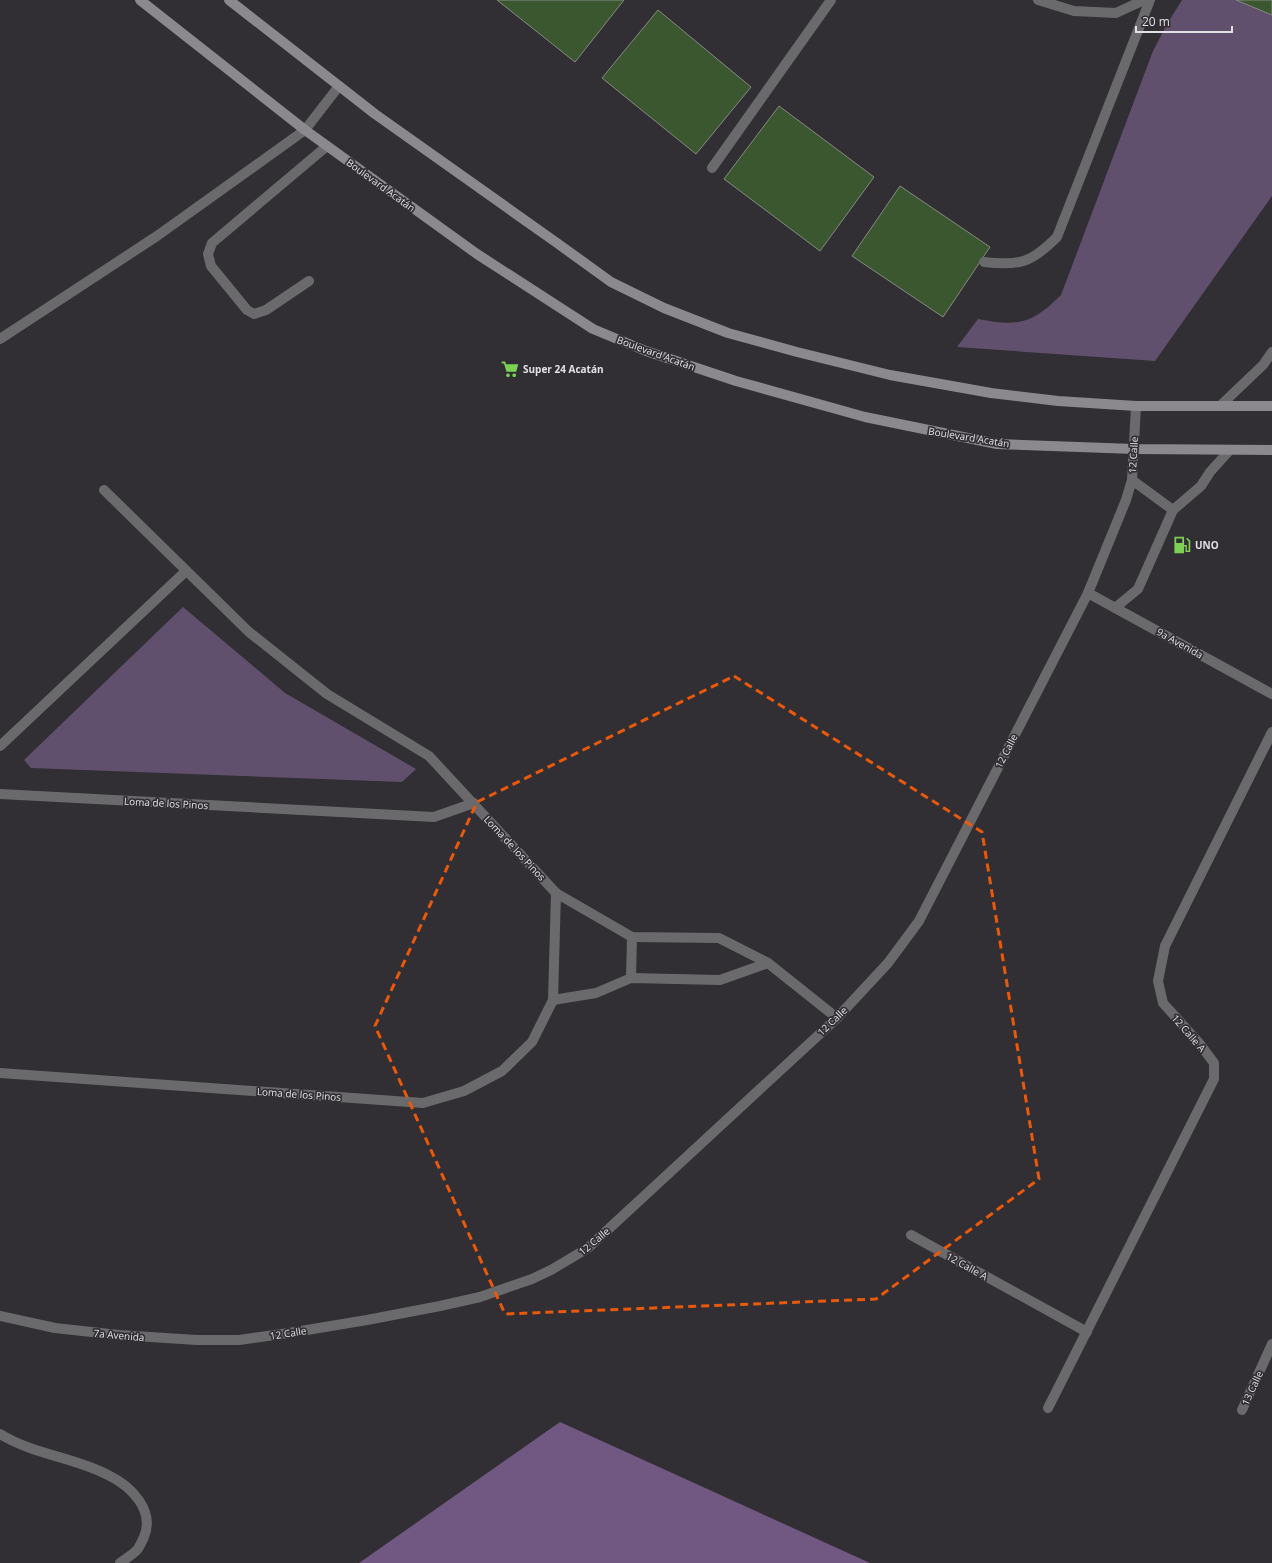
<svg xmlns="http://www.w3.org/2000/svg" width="1272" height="1563" viewBox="0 0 1272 1563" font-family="'Open Sans',sans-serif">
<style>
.green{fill:#61506d}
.forest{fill:#715882}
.building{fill:#3b572f;stroke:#868b84}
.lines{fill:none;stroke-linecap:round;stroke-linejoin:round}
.service{stroke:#6a696b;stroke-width:10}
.minor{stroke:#6a696b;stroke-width:10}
.tertiary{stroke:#6a696b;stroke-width:10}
.secondary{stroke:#8b898d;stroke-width:10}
.marked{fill:none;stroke:#e8590c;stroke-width:3;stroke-dasharray:8 5;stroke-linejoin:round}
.labels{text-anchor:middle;stroke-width:3.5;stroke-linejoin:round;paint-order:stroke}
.street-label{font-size:10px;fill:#e2e0e3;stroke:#312e34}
.poi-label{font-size:10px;font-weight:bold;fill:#e2e0e3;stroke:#312e34;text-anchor:start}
</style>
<rect width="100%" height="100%" fill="#312e34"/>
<g class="green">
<path d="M 1182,0 L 1236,0 L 1272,15 L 1272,196 L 1155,361 L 957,347 L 978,319 C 1018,327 1032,324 1061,295 L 1153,51 L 1167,24 Z"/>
<path d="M 183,607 L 285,693 L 416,769 L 402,782 L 31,768 L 24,760 Z"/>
</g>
<path class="forest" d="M 560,1422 L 870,1563 L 359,1563 Z"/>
<g class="building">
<path d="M 497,0 L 624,0 L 575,62 Z"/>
<path d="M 1236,0 L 1272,0 L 1272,15 Z"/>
<path d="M 658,10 L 751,87 L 696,154 L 602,78 Z"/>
<path d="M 779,106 L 874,177 L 820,251 L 724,179 Z"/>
<path d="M 900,186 L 990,247 L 943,317 L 852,256 Z"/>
</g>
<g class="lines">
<g class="service">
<path d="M 1038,0 L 1074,11 L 1116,13 L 1144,0"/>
<path d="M 712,168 L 831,0"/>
<path d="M 984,262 C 1020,266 1031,263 1057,237 L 1150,0"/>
<path d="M 309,281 L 266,310 L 254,314 L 247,310 L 211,266 L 208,254 L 212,243 L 327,146"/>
<path d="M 1132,480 L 1173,510"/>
<path d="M 1115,608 L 1138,589 L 1173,510 L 1201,486 L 1210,472 L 1229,451"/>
</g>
<g class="minor">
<path d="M 0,339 L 157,236 L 305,130 L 339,86"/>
<path d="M 1221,405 L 1263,365 L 1272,352"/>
<path d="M 104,490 L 249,632 L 327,694 L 429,756 L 556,893 L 632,937 L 719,938 L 768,963 L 837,1018"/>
<path d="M 1088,593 L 1272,694"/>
<path d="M 0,746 L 186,571"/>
<path d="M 0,794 L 434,817 L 474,803"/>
<path d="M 631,978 L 632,937"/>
<path d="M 553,1000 L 596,993 L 631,978 L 720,980 L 768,963"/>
<path d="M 0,1073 L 423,1103 L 464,1091 L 502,1071 L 532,1042 L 553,1000 L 556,893"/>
<path d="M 911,1235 L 1087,1332"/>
<path d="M 1048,1408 L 1214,1079 L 1214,1063 L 1199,1043 L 1163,1003 L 1158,981 L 1165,946 L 1272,732"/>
<path d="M 1242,1410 L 1272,1344"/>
</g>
<g class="tertiary">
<path d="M 0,1316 L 55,1328 L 119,1335 L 197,1340 L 239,1340 L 289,1333 L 367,1320 L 440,1306 L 480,1297 L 532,1279 L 551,1270 L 588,1248 L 837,1018 L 888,963 L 919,921 L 1088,593 L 1126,500 L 1132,480 L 1136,406"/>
<path d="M 0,1434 C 34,1455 74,1457 108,1475 C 131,1486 155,1510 144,1537 C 142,1541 140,1546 137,1550 C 132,1555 125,1559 120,1563"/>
</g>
<g class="secondary">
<path d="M 140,0 L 305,130 L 477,254 L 593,329 L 646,351 L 736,381 L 865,417 L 997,444 L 1134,449 L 1272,450"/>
<path d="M 229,0 L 375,114 L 557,243 L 611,282 L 664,308 L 728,333 L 797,352 L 890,375 L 991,393 L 1058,401 L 1136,406 L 1272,406"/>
</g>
</g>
<path class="marked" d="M 734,676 L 982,832 L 1039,1179 L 876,1299 L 505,1314 L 375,1026 L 477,802 Z"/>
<defs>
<g id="supermarket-bare" transform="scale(1.38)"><path d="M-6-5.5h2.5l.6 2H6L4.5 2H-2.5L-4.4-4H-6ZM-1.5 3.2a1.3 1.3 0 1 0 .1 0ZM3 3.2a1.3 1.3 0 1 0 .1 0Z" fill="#7cd154" stroke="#312e34" stroke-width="2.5" paint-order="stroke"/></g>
<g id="fuel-bare" transform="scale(1.38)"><path d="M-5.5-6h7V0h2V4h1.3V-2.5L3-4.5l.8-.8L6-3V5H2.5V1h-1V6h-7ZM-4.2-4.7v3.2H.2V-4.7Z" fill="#7cd154" stroke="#312e34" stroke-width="2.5" paint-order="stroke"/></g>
</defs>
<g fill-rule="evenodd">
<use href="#supermarket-bare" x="510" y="369"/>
<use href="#fuel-bare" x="1182" y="545"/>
</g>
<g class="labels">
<g class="street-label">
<text transform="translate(381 185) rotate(36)" y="4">Boulevard Acatán</text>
<text transform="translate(656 353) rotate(20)" y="4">Boulevard Acatán</text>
<text transform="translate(969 437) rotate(9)" y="4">Boulevard Acatán</text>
<text transform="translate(1133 455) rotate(-87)" y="4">12 Calle</text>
<text transform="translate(1180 643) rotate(29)" y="4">9a Avenida</text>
<text transform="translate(1006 751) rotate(-63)" y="4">12 Calle</text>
<text transform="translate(166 803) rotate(3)" y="4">Loma de los Pinos</text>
<text transform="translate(515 848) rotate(47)" y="4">Loma de los Pinos</text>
<text transform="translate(832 1021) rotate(-44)" y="4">12 Calle</text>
<text transform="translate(1189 1033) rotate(49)" y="4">12 Calle A</text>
<text transform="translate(299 1094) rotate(4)" y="4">Loma de los Pinos</text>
<text transform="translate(594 1241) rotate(-40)" y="4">12 Calle</text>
<text transform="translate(967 1266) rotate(29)" y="4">12 Calle A</text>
<text transform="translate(288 1333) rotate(-9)" y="4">12 Calle</text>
<text transform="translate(119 1335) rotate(5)" y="4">7a Avenida</text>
<text transform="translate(1252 1388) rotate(-65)" y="4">13 Calle</text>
</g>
<g class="poi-label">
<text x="523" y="373">Super 24 Acatán</text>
<text x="1195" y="549">UNO</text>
</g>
</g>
<path d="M1136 26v6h96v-6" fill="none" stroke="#e2e0e3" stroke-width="2"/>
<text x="1142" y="26" font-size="12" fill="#e2e0e3" stroke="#312e34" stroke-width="3" paint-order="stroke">20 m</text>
</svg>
